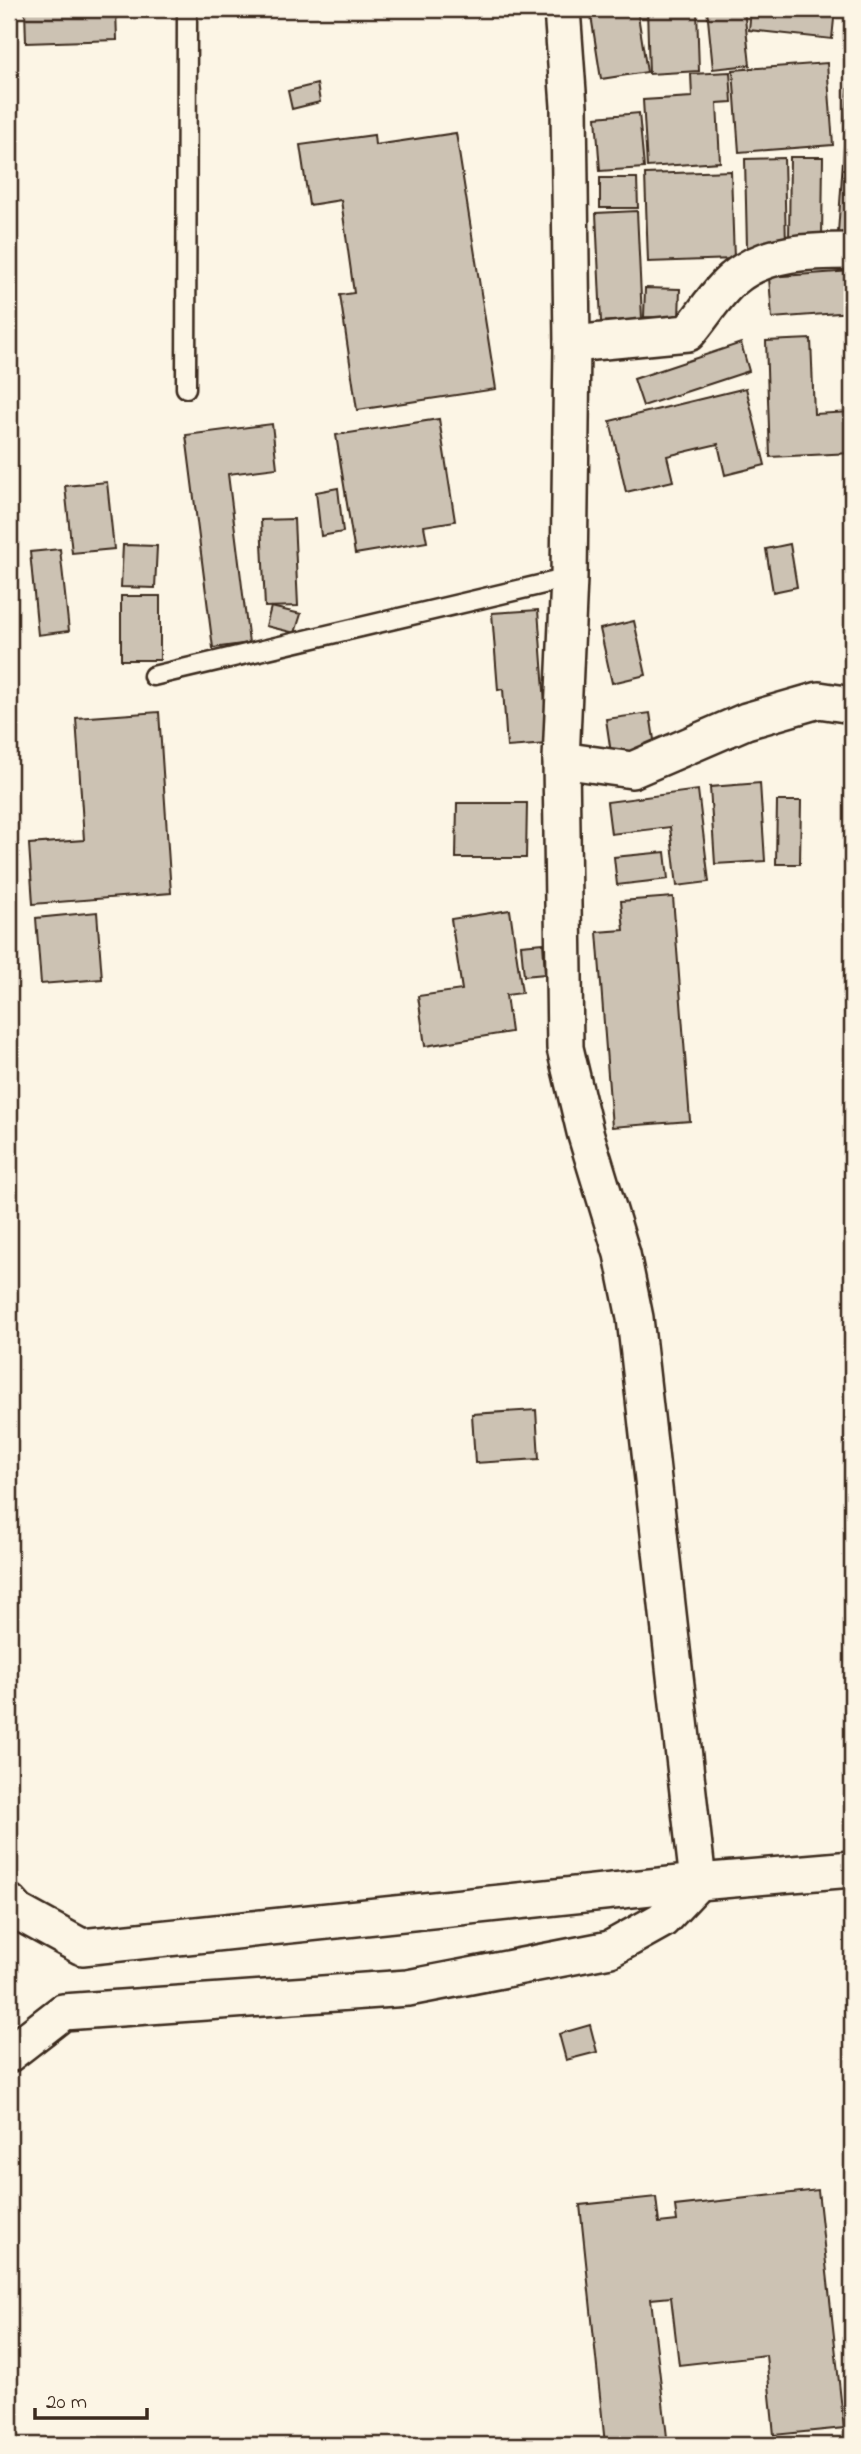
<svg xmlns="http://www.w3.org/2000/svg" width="861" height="2454" viewBox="0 0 861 2454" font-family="'Indie Flower',sans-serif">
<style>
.building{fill:#ccc2b3;stroke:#3b2a1e;stroke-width:2}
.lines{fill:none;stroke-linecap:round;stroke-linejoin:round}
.lane-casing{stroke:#3b2a1e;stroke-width:23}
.street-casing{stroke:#3b2a1e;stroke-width:40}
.lane{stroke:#fcf5e5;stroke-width:18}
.street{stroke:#fcf5e5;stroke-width:35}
</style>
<rect width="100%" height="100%" fill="#fcf5e5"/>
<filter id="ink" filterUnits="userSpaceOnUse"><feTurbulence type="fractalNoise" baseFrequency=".0143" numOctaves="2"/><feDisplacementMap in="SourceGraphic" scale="14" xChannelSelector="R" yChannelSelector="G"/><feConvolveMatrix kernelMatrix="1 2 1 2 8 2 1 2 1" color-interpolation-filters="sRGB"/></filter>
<g filter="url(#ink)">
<g class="building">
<path d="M 25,9 L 116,9 L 117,40 L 26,43 Z"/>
<path d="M 590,9 L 637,9 L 647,72 L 601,79 Z"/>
<path d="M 647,9 L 697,9 L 699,71 L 649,74 Z"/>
<path d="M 707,9 L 744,9 L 750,65 L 713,69 Z"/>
<path d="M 751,9 L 835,9 L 832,39 L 749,30 Z"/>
<path d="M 848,9 L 852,9 L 852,48 L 844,47 Z"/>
<path d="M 827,63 L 833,145 L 739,152 L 733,70 Z"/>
<path d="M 730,72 L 732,102 L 717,103 L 720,162 L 647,167 L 643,100 L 692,97 L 691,74 Z"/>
<path d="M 849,73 L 852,74 L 852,233 L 838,233 Z"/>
<path d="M 317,84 L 320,102 L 292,109 L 288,91 Z"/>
<path d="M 639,113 L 644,168 L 600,171 L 596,117 Z"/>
<path d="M 456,133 L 496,389 L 357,410 L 340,295 L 354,293 L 341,200 L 309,205 L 300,145 L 374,135 L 375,145 Z"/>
<path d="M 790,157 L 823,157 L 822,240 L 789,240 Z"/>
<path d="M 784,158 L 786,246 L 747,247 L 745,159 Z"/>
<path d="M 731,171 L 734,259 L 648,262 L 645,174 Z"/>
<path d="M 600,178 L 637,178 L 638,208 L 600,208 Z"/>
<path d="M 637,211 L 642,319 L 601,322 L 596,213 Z"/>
<path d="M 852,271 L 852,312 L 772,318 L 769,277 Z"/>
<path d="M 645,288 L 680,289 L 679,318 L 644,317 Z"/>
<path d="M 811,339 L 814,414 L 852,412 L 852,453 L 770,457 L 766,341 Z"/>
<path d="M 741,343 L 749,371 L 643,406 L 634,379 Z"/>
<path d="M 746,388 L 765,465 L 725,475 L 718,444 L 667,456 L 673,481 L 626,492 L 610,421 Z"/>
<path d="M 439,419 L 455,521 L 424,526 L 427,542 L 355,554 L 336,435 Z"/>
<path d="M 272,424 L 277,468 L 228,474 L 249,643 L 213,648 L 186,435 Z"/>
<path d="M 107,482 L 114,549 L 72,553 L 65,486 Z"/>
<path d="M 338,488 L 343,532 L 321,536 L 316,492 Z"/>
<path d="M 294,519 L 298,606 L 265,607 L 261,520 Z"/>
<path d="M 790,544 L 797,587 L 773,592 L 766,549 Z"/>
<path d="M 123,545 L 157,546 L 155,588 L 121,587 Z"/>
<path d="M 60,549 L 69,631 L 38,635 L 30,552 Z"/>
<rect x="121" y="596" width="39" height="64"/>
<path d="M 271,607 L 301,614 L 295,633 L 266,626 Z"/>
<path d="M 538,610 L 548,744 L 507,747 L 503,689 L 498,690 L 492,613 Z"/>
<path d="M 634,621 L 646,675 L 612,683 L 600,629 Z"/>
<path d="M 159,712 L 171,893 L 33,904 L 29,844 L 84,840 L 76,718 Z"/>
<path d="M 650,713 L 656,753 L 612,760 L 606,719 Z"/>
<path d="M 760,783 L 765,861 L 715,864 L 710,787 Z"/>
<path d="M 698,790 L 709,882 L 677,886 L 670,827 L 611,834 L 607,802 Z"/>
<path d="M 777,801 L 801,801 L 800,864 L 776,864 Z"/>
<path d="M 457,803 L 527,803 L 526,858 L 456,858 Z"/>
<path d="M 665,852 L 668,879 L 617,885 L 614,857 Z"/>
<path d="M 673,897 L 690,1121 L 612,1127 L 597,932 L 624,930 L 621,901 Z"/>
<path d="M 510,910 L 522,993 L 506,995 L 511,1032 L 425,1046 L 418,996 L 462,990 L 451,919 Z"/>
<path d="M 97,912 L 102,979 L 41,984 L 36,918 Z"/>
<path d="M 543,943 L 545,974 L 524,976 L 521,945 Z"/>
<path d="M 536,1410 L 539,1459 L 475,1463 L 472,1414 Z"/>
<path d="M 590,2025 L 597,2052 L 566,2060 L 559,2034 Z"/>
<path d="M 818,2190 L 844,2428 L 774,2435 L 766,2355 L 679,2365 L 671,2297 L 651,2299 L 667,2437 L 605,2444 L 580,2205 L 656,2197 L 659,2223 L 677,2221 L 675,2206 Z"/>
</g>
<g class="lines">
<g class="lane-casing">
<g id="lane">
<path d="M 186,388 L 187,9"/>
<path d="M 153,676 L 569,578"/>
</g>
</g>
<g class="street-casing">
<g id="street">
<path d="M 572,344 L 688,333 C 703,316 716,293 733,279 C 765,251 812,251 852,251"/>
<path d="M 561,760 L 632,770 L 746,721 L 819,700 L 852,705"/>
<path d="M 9,1902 L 18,1912 L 82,1947 L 698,1882 L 852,1869"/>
<path d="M 9,2054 L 63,2012 L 408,1988 L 610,1949 L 662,1920 L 698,1882 L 635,1318 L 622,1254 L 585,1132 L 565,1048 L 561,760 L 569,578 L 572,344 L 569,106 L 562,9"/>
</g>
</g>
<use href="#lane" class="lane"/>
<use href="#street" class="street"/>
</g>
</g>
<rect width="861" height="2454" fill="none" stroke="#fcf5e5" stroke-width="35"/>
<rect x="18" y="18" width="826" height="2419" fill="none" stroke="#3b2a1e" stroke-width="2.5" filter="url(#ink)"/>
<path d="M35 2408v10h112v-10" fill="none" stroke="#3b2a1e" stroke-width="3.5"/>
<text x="46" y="2408" font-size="21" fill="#3b2a1e" stroke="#fcf5e5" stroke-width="5" paint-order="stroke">20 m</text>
</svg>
